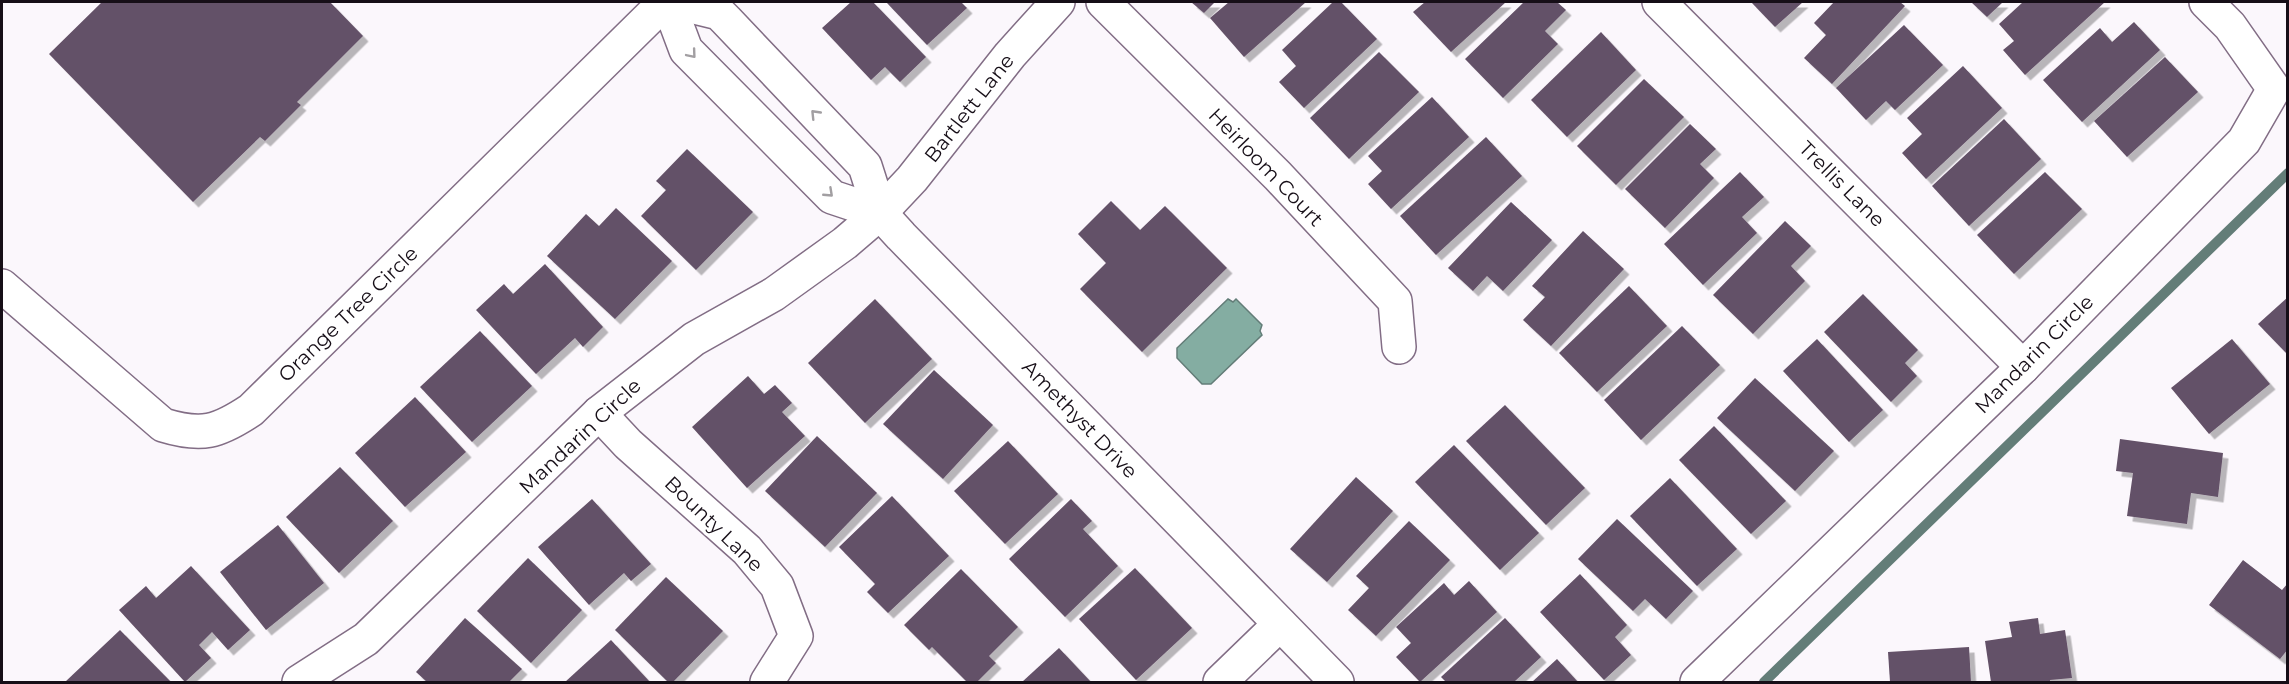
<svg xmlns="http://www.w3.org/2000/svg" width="2289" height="684" viewBox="0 0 2289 684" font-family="Montserrat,sans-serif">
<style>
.water{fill:#84ada2;stroke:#637d78;stroke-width:1.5}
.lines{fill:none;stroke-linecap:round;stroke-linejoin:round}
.stream{stroke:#637d78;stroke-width:10}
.building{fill:#645167;filter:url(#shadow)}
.minor-casing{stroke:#826d85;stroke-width:36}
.minor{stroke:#fff;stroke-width:33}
.oneway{stroke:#a29fa2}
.labels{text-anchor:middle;stroke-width:6;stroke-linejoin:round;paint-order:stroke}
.street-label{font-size:20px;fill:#160e17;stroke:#fff}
</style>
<defs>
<filter id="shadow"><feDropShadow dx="5.5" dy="5.5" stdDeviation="0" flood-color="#0004"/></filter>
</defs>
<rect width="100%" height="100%" fill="#fbf7fc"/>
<path class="water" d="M 1228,299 L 1233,302 L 1236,299 L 1262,325 L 1260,331 L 1262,335 L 1211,384 L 1202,384 L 1177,358 L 1177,348 Z"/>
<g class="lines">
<path class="stream" d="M 1764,682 L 2288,173"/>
</g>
<g class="building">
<path d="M 102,2 L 330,2 L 363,36 L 297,102 L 301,105 L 265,141 L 260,137 L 193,202 L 49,54 Z"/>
<path d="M 851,2 L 873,2 L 926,57 L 900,82 L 885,67 L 871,80 L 822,28 Z"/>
<path d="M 886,2 L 961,2 L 967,8 L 927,45 Z"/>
<path d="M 1191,2 L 1215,2 L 1204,13 Z"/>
<path d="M 1229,2 L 1306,2 L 1244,57 L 1210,18 Z"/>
<path d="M 1333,2 L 1341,2 L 1377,39 L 1304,108 L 1279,82 L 1296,66 L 1282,50 Z"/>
<path d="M 1425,2 L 1506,2 L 1451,52 L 1413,12 Z"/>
<path d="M 1524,2 L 1557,2 L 1566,10 L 1545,31 L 1558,44 L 1503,98 L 1465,59 Z"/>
<path d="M 1751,2 L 1803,2 L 1775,27 Z"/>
<path d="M 1834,2 L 1900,2 L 1905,6 L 1832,84 L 1804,58 L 1826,35 L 1814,23 Z"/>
<path d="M 1971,2 L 2003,2 L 1987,17 Z"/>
<path d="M 2023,2 L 2105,2 L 2025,75 L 2003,50 L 2014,41 L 1999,24 Z"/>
<path d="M 2134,22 L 2160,50 L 2082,122 L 2043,80 L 2100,28 L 2112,42 Z"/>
<path d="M 1904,25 L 1943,65 L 1895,110 L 1886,101 L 1866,120 L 1836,88 Z"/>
<path d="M 1601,32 L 1636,70 L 1567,137 L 1531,100 Z"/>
<path d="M 1379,52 L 1419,92 L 1349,159 L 1310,118 Z"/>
<path d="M 2165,57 L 2198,92 L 2127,157 L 2094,121 Z"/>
<path d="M 1963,66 L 2002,108 L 1926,179 L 1902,153 L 1922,134 L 1907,118 Z"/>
<path d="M 1644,79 L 1684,117 L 1616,185 L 1577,146 Z"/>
<path d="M 1432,97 L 1469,137 L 1391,209 L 1368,184 L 1382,171 L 1368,156 Z"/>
<path d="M 2004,119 L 2041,159 L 1969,226 L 1932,186 Z"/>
<path d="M 1690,124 L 1716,149 L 1700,164 L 1714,178 L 1665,228 L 1625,189 Z"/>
<path d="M 1486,137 L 1522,176 L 1436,255 L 1400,216 Z"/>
<path d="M 687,149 L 753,212 L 696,270 L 641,216 L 666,190 L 656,181 Z"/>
<path d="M 1740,172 L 1764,197 L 1742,217 L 1757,233 L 1703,285 L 1664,244 Z"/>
<path d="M 2045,172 L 2082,209 L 2014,274 L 1977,235 Z"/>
<path d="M 1111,201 L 1140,230 L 1165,206 L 1227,268 L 1142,352 L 1080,289 L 1106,263 L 1078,234 Z"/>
<path d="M 1511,202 L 1552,240 L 1503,291 L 1487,276 L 1473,291 L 1448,268 Z"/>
<path d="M 616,208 L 672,261 L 615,319 L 547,256 L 586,214 L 599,226 Z"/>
<path d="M 1785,221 L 1811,246 L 1791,266 L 1805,281 L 1753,334 L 1713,295 Z"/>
<path d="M 1583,231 L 1624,269 L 1551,346 L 1523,320 L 1545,297 L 1532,286 Z"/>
<path d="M 545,264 L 603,327 L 583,347 L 575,338 L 536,374 L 476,310 L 504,284 L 513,294 Z"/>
<path d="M 1629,286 L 1667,326 L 1597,392 L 1559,353 Z"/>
<path d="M 1863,294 L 1918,350 L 1905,363 L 1917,376 L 1891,402 L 1824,332 Z"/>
<path d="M 2288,297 L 2288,355 L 2258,324 Z"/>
<path d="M 875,299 L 932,359 L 865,423 L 808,363 Z"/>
<path d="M 1682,326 L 1720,365 L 1641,440 L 1604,400 Z"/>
<path d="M 480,331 L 532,386 L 472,442 L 420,387 Z"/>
<path d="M 1817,339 L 1883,410 L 1849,442 L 1783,371 Z"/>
<path d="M 2232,339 L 2270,384 L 2209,434 L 2171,388 Z"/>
<path d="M 934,370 L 993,425 L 943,479 L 883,424 Z"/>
<path d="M 748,376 L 764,394 L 775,385 L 792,403 L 782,412 L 805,436 L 747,488 L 692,427 Z"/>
<path d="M 1755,378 L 1834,451 L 1795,491 L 1717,418 Z"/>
<path d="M 415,397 L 466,452 L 405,507 L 355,453 Z"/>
<path d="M 1505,405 L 1585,488 L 1546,525 L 1466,441 Z"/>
<path d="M 1714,426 L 1786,501 L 1751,534 L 1679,460 Z"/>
<path d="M 817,436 L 877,493 L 825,547 L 765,491 Z"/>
<path d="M 2120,439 L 2223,453 L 2218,497 L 2191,493 L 2187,524 L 2127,516 L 2133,473 L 2116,471 Z"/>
<path d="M 1008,441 L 1058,494 L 1005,544 L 954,491 Z"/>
<path d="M 1454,445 L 1539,533 L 1500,570 L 1415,482 Z"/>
<path d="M 340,467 L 393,521 L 339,573 L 286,517 Z"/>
<path d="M 1356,477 L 1393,511 L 1327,582 L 1290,549 Z"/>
<path d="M 1670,478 L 1737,549 L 1697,586 L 1630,516 Z"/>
<path d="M 892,496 L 949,556 L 888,613 L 867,592 L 875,584 L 839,547 Z"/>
<path d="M 592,499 L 651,564 L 631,581 L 624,573 L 589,605 L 538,547 Z"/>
<path d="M 1071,499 L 1092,521 L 1083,529 L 1118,566 L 1065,617 L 1009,559 Z"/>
<path d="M 1617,519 L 1693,591 L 1666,619 L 1645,599 L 1633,611 L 1578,559 Z"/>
<path d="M 1409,521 L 1450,560 L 1376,636 L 1348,610 L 1369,588 L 1356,576 Z"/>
<path d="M 278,525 L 324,583 L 266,630 L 220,572 Z"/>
<path d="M 528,558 L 582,610 L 531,663 L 477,611 Z"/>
<path d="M 2243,560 L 2282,590 L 2288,583 L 2288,649 L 2280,659 L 2209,605 Z"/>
<path d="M 191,566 L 250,630 L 228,650 L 212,632 L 199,645 L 211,658 L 185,682 L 119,610 L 146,586 L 156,598 Z"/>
<path d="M 1135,568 L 1192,628 L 1136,680 L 1079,619 Z"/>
<path d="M 961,569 L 1018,627 L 989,656 L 996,663 L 977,682 L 967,682 L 932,647 L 929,650 L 904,625 Z"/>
<path d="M 1580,574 L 1627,625 L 1615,637 L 1631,655 L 1604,680 L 1540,612 Z"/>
<path d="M 666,577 L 723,631 L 673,682 L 668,682 L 615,630 Z"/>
<path d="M 1469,581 L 1497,612 L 1420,682 L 1396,657 L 1411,643 L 1396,627 L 1444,583 L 1454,595 Z"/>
<path d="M 465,618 L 522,669 L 509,682 L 427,682 L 416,672 Z"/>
<path d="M 1505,618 L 1541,657 L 1514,682 L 1446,682 L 1441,677 Z"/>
<path d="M 2038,618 L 2040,634 L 2065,630 L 2072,678 L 2050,680 L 2050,682 L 1991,682 L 1985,641 L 2012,637 L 2009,622 Z"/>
<path d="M 120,630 L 171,682 L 65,682 Z"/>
<path d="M 611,640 L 650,682 L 565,682 Z"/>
<path d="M 1969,647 L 1971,682 L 1890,682 L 1888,652 Z"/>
<path d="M 1059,648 L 1091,682 L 1022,682 Z"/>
<path d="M 1557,659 L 1578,682 L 1532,682 Z"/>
</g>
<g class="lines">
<g class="minor-casing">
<g id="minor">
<path d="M 668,2 L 686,50 L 832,197 L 880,213"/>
<path d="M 674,2 L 719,13 L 726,20 L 865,166 L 880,213 L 901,236 L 1337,682"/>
<path d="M 1103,2 L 1278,176 L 1395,301 L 1399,347"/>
<path d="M 1659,2 L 2023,367"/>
<path d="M 2,286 L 163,425 C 202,437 218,432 251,410 L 665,2"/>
<path d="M 599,413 L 628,444 L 747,550 L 777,586 L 796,636 L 767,682"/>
<path d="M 299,682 L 366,639 L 599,413 L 694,339 L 774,294 L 845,243 L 880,213 L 912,179 L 1010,55 L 1058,2"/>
<path d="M 1220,682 L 1280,624"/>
<path d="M 1697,682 L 2023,367 L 2244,141 L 2274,89 L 2230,26 L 2206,2"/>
</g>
</g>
<use href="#minor" class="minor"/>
</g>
<defs><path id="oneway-chevron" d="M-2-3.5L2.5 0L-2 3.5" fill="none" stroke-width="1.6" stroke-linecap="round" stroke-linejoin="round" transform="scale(1.5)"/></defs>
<g class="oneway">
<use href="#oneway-chevron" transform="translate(692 54) rotate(50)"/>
<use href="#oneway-chevron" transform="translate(815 114) rotate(-134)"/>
<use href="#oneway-chevron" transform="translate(829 193) rotate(43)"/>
</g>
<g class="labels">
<g class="street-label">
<text transform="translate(969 108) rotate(-52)" y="7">Bartlett Lane</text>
<text transform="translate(1266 167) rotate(46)" y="7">Heirloom Court</text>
<text transform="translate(1842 184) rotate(45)" y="7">Trellis Lane</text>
<text transform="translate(348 314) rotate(-44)" y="7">Orange Tree Circle</text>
<text transform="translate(2034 354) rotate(-45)" y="7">Mandarin Circle</text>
<text transform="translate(1080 419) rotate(46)" y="7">Amethyst Drive</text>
<text transform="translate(580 436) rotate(-43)" y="7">Mandarin Circle</text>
<text transform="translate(714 524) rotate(44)" y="7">Bounty Lane</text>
</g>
</g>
<rect width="2289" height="684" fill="none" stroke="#160e17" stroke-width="6"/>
</svg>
